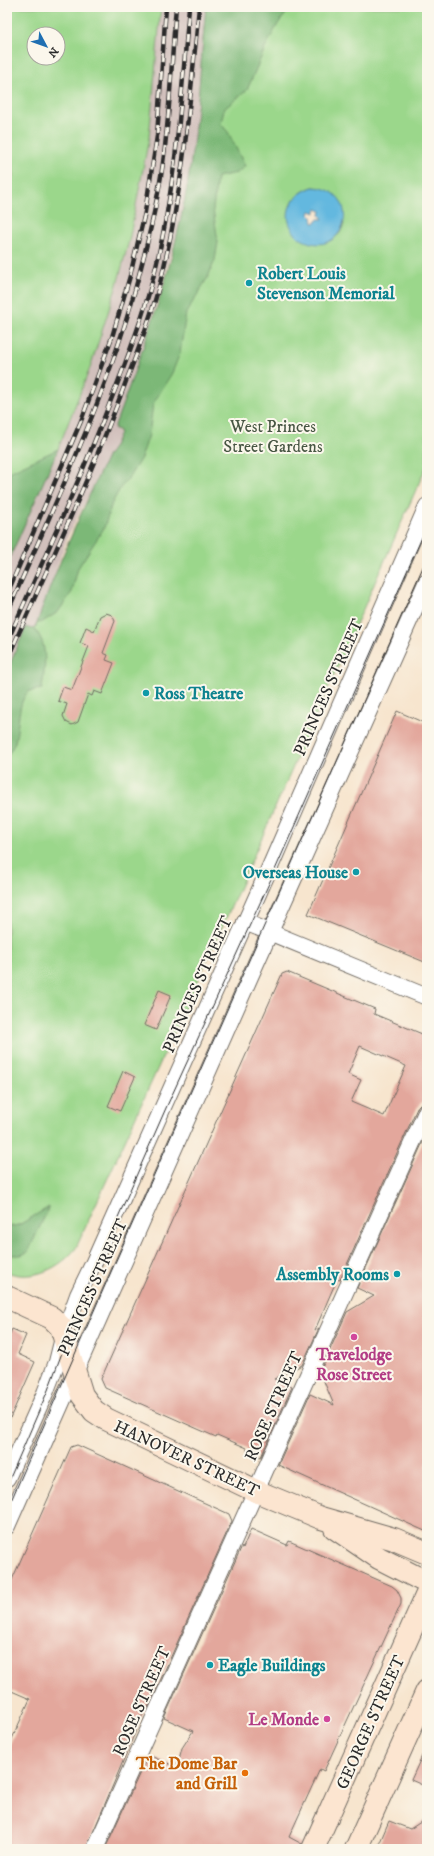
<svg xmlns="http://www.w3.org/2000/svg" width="434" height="1856" viewBox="0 0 434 1856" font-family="'IM FELL DW Pica',serif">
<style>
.industrial{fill:#d1c0bc}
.green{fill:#9bd78b;stroke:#63815b;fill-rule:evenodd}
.forest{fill:#7cb877;stroke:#547251}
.water{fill:#63b8df;stroke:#477285;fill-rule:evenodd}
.building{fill:#e3a79c;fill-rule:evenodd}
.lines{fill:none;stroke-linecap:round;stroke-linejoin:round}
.street-casing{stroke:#726c64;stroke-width:18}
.secondary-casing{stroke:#726c64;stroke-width:24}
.street{stroke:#fff;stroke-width:16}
.secondary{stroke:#fce5d0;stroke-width:22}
.tram{stroke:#2b2b2b;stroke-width:1}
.rail-casing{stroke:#2b2b2b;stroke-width:4.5}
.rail{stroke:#fbf7ec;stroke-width:3;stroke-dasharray:9;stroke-linecap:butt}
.culture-dot{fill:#0f9aa8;stroke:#fbf7ec;stroke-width:1.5}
.hotel-dot{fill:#d1479c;stroke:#fbf7ec;stroke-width:1.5}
.food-dot{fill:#e8710a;stroke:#fbf7ec;stroke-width:1.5}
.labels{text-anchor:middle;stroke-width:4;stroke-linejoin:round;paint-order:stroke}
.culture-label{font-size:17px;font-weight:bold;fill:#0d838f;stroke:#fbf7ec;text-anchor:start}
.park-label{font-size:17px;fill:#475643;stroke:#fbf7ec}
.street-label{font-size:17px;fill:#2b2b2b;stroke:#fbf7ec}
.hotel-label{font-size:17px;font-weight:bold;fill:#b23c85;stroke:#fbf7ec}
.food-label{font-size:17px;font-weight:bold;fill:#c56008;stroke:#fbf7ec;text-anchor:end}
</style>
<rect width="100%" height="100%" fill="#fbf7ec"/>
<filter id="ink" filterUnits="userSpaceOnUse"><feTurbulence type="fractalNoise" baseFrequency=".025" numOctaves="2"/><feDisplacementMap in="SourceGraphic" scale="8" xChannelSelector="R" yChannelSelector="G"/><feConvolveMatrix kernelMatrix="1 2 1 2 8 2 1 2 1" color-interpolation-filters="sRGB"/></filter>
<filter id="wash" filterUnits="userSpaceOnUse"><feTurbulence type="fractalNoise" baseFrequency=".012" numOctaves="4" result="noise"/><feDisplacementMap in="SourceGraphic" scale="16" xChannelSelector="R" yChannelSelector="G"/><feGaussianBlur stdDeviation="0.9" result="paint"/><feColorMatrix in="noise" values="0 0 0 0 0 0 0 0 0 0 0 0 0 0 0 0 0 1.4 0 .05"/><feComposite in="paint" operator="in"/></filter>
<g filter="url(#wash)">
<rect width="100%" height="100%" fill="#f7e5ce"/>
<path class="industrial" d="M 161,7 L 206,7 L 191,168 L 179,227 L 144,346 L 114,428 L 120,433 L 68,536 L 36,626 L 31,629 L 26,627 L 7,671 L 7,564 L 58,449 L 90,368 L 117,285 L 129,241 L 149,138 Z"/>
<g class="green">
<path d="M 7,7 L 161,7 L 149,138 L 129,241 L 117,285 L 90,368 L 58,449 L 7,564 L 7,185 L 14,175 L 7,141 ZM 34,34 L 58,34 L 58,58 L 34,58 Z"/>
<path d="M 206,7 L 427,7 L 427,465 L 228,914 L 76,1248 C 61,1268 32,1282 7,1272 L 7,671 L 26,627 L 31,629 L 36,626 C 56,567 82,511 108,455 L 113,448 L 120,433 L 118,430 L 114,428 C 138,362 164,295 179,227 C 196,155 199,80 206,7 ZM 313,187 L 322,188 L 344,224 L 340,233 L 333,239 L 298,237 C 281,217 288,195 313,187 Z"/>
</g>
<g class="forest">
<path d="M 206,7 L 291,7 L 278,24 L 266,46 L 247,90 L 224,109 L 221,124 L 228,132 L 245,166 L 237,173 L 217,177 L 213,209 L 218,242 L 215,260 L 208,277 L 186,313 L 180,353 L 172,373 L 153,404 L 149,435 L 141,458 L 128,479 L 121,487 L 112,503 L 104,528 L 78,568 L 72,592 L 58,612 L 44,621 L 36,624 L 34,629 C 50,644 44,671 42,689 L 30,691 C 17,698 19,729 15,742 C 13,747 10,752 7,756 L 7,671 L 26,627 L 31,629 L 36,626 C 56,567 82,511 108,455 L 113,448 L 120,433 L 118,430 L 114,428 C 138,362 164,295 179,227 C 196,155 199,80 206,7 Z"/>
<path d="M 58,449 L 7,564 L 7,473 Z"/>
<path d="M 49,1207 L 28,1252 L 21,1255 L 7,1255 L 7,1227 L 19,1225 Z"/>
</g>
<path class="water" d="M 313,187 C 361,189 349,252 311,243 C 303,241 296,237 292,229 C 281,210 295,193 313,187 ZM 317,209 L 321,211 L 320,215 L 323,219 L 318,219 L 315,223 L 313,223 L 312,217 L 309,214 L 310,211 L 315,213 Z"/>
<g id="blocks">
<g class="building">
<path d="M 106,613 L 112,615 L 115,621 L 103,653 L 108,655 L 106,660 L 114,663 L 102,694 L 94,691 L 92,696 L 88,694 L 78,722 L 72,725 L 66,722 L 63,716 L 67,704 L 58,701 L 63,687 L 72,690 L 89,646 L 80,643 L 86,627 L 94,631 L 100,616 Z"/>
<path d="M 397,711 L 427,724 L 427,963 L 308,914 Z"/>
<path d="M 287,972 L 375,1009 L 374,1014 L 427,1036 L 427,1101 L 422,1102 L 418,1106 L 340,1280 L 337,1279 L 315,1330 L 319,1328 L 302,1365 L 274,1379 L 292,1387 L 261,1457 L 247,1451 L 247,1448 L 217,1435 L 216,1437 L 105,1388 L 101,1379 L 282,974 ZM 360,1046 L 406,1066 L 384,1116 L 351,1102 L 361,1080 L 348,1074 Z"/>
<path d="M 159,990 L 171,995 L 156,1030 L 144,1025 Z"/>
<path d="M 123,1071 L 135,1077 L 120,1111 L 108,1106 Z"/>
<path d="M 427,1133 L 427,1532 L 278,1465 L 310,1394 L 334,1405 L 320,1372 L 347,1312 L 374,1296 L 357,1288 Z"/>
<path d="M 12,1329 L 26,1335 L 18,1354 L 35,1362 L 7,1425 L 7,1341 Z"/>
<path d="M 77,1445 L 229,1514 L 232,1521 L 147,1710 L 145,1709 L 86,1849 L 7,1849 L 7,1750 L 30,1699 L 7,1689 L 7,1591 L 71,1447 Z"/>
<path d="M 251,1529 L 287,1545 L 289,1541 L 392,1586 L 397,1590 L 401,1598 L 401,1604 L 387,1634 L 324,1771 L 320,1769 L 289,1837 L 302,1844 L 301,1849 L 105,1849 L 148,1755 L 177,1767 L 182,1748 L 193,1731 L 164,1718 L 242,1546 L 243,1548 Z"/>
<path d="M 427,1745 L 427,1787 L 411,1780 Z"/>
<path d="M 427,1818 L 427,1849 L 377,1849 L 389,1821 L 410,1829 Z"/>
</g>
</g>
</g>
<g filter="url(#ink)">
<use href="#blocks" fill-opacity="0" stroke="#726c64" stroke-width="1"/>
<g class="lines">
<g class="street-casing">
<g id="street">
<path d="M 245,922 L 427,997"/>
<path d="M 7,1478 L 45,1393 L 57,1362 L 64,1334 L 78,1295 L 94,1262 L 270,867 L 427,506"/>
<path d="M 7,1526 L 252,972 L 427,581"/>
<path d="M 95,1849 L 427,1110"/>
</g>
</g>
<g class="secondary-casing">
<g id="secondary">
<path d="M 7,1297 L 52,1318 L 61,1327 L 82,1395 L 94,1411 L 106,1419 L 256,1491 L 321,1518 L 394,1539 L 427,1553"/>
<path d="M 335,1528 L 379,1558 L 424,1581"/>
<path d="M 313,1849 L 427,1594"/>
<path d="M 356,1849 L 427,1691"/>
</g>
</g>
<use href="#street" class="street"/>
<use href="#secondary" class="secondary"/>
<g class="tram">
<path d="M 7,1485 L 48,1390 L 83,1297 L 166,1108 L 271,879 L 427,526"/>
<path d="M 7,1510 L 103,1290 L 427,558"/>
</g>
<g class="rail-casing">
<g id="rail">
<path d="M 7,594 L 81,421 L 112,337 L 130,276 L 145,212 L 157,136 L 166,7"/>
<path d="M 7,613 C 55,503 109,392 139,275 C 151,230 162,183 166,137 C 171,94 172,50 176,7"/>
<path d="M 7,642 C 42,563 78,485 109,405 C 125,365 141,324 152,282 C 176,192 181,99 189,7"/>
<path d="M 7,660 C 47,569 90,478 125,384 C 138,351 151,317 160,283 C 183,193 190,100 199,7"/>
</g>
</g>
<use href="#rail" class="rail"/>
</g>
</g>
<g class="culture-dot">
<circle cx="249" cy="283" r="4"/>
<circle cx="146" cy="693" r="4"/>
<circle cx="356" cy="872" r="4"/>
<circle cx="397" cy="1274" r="4"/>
<circle cx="210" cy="1665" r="4"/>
</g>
<g class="hotel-dot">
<circle cx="354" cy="1337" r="4"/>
<circle cx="327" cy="1719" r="4"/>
</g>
<circle class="food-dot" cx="245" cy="1773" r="4"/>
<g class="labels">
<g class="culture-label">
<text x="257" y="279">Robert Louis<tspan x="257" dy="20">Stevenson Memorial</tspan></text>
<text x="154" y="699">Ross Theatre</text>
<text x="348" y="878" text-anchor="end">Overseas House</text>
<text x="389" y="1280" text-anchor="end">Assembly Rooms</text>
<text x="218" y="1671">Eagle Buildings</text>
</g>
<g class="park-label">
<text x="273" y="432">West Princes<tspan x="273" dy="20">Street Gardens</tspan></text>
</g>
<g class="street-label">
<text transform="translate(328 687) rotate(-66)" y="6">PRINCES STREET</text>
<text transform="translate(197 984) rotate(-66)" y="6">PRINCES STREET</text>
<text transform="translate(92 1287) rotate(-66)" y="6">PRINCES STREET</text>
<text transform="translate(273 1406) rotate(-66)" y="6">ROSE STREET</text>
<text transform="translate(187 1458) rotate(25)" y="6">HANOVER STREET</text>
<text transform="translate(141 1701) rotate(-66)" y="6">ROSE STREET</text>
<text transform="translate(370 1722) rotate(-66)" y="6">GEORGE STREET</text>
</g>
<g class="hotel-label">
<text x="354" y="1360">Travelodge<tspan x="354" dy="20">Rose Street</tspan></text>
<text x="319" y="1725" text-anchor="end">Le Monde</text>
</g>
<g class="food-label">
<text x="237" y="1769">The Dome Bar<tspan x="237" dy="20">and Grill</tspan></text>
</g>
</g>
<rect width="434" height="1856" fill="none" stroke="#fbf7ec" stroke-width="24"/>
<g transform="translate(46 46) rotate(131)"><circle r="19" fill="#fbf7ec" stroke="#a8a59f"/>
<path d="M0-3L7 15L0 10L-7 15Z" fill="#1f6fb2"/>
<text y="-6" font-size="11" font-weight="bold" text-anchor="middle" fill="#2b2b2b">N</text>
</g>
</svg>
